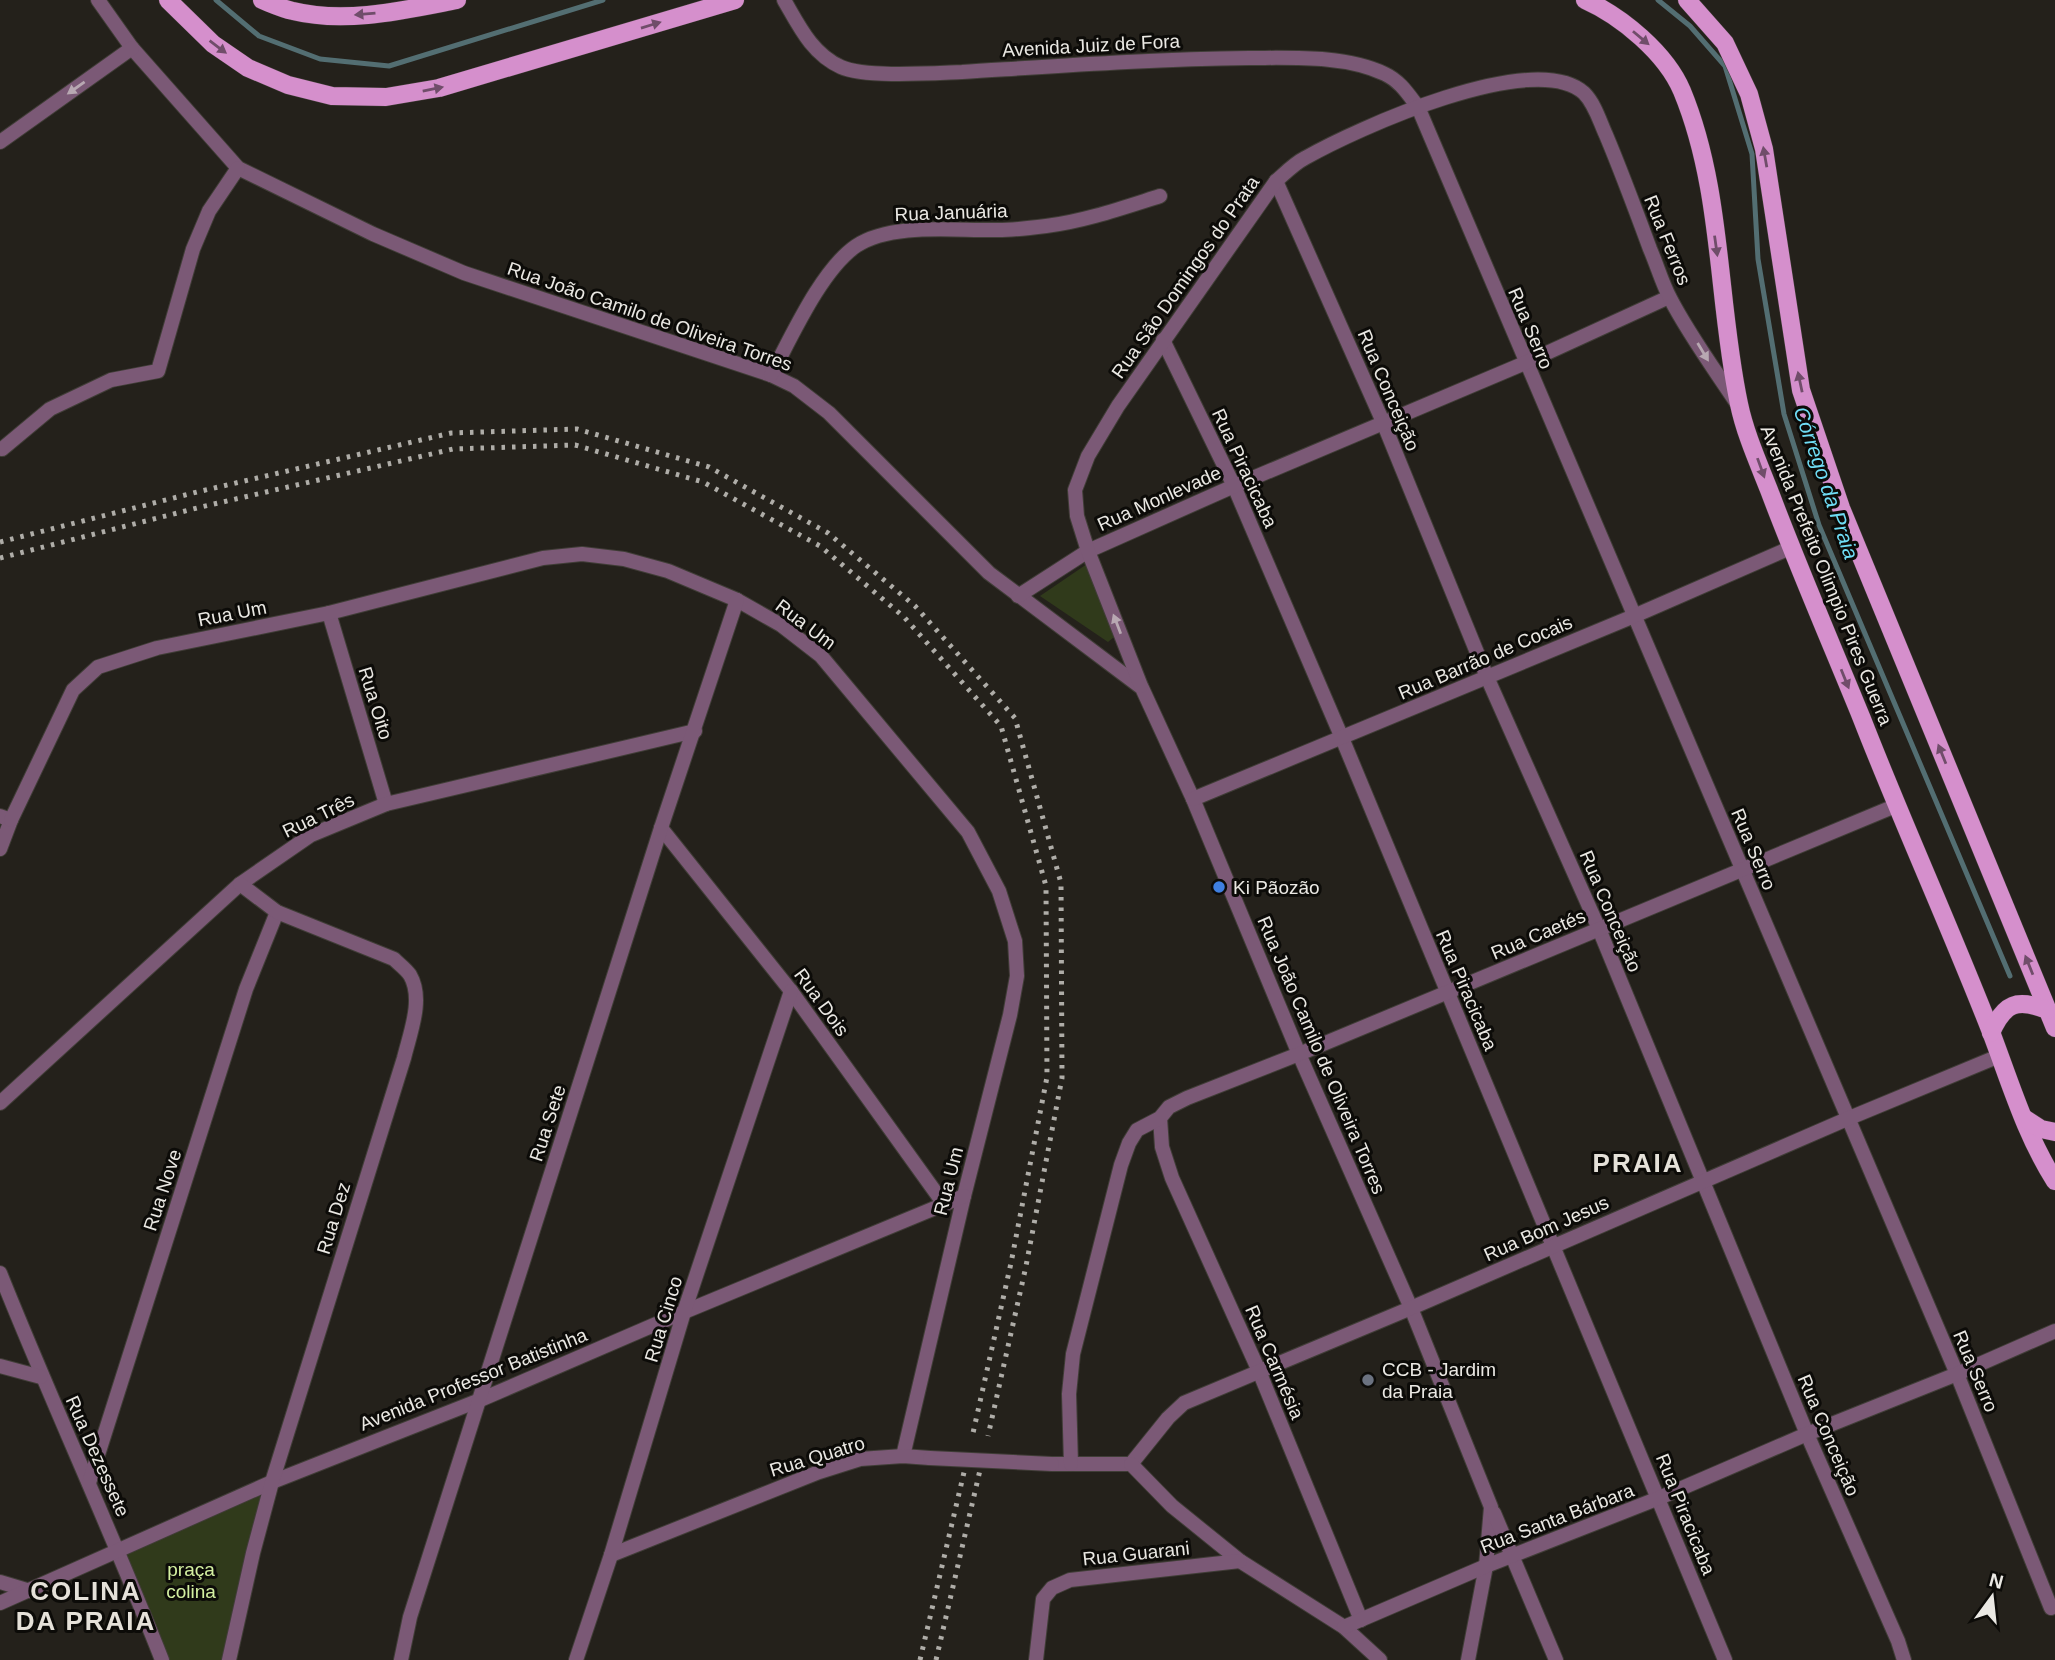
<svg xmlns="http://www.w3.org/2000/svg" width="2055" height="1660" viewBox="0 0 2055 1660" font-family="Helvetica,sans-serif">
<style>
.green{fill:#303a1b}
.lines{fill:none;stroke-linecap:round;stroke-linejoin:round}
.stream{stroke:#536e72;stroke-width:5}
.minor-casing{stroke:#403d37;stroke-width:16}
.primary-casing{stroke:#403d37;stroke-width:19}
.minor{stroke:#7b5976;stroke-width:14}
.primary{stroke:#d58fcc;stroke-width:18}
.rail{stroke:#afada8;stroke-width:5;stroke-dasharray:3.5 7;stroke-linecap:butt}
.minor-bridge-casing{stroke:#403d37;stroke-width:16;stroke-linecap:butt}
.minor-bridge{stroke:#7b5976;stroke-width:14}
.oneway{fill:#704d6a}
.oneway2{fill:#b8a8b2}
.shop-dot{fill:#3f7fe0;stroke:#0c0b08;stroke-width:2.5}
.worship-dot{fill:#6b7280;stroke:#0c0b08;stroke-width:2.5}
.labels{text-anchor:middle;stroke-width:6;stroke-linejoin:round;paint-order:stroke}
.street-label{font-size:19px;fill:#eae8e3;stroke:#0c0b08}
.poi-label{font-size:19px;fill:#eae8e3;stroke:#0c0b08;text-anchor:start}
.park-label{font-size:19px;fill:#d4f0a1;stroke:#0c0b08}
.water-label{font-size:21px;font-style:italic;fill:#6fddf5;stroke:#0c0b08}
.district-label{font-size:26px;font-weight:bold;letter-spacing:2px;fill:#e5e1d9;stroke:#0c0b08}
</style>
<rect width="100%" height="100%" fill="#24211b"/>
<g class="green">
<path d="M 1087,564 L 1114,637 L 1108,642 L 1040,596 Z"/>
<path d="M 267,1488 L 229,1660 L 167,1660 L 123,1552 Z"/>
</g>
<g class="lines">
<g class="stream">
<path d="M 216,0 L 259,36 L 320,59 L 389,66 L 603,0"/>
<path d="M 1658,0 L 1690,26 L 1725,66 L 1752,154 L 1758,259 L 1784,414 L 1819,525 L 2010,976"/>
</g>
<g class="minor-casing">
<g id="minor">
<path d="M 98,0 L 132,48 L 238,168 L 373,234 L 464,273 L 771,375 L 794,386 L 829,413 L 989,573 L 1142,688 L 1193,799 L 1299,1054 L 1411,1308 L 1491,1507 L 1486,1566 L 1468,1660"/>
<path d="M 784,0 C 799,26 812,54 841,67 C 865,78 935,73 962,72 C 1058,66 1153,59 1249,58 C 1292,58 1345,55 1385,74 C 1400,81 1408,94 1418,107 L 1957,1374 L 2051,1608"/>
<path d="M 0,142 L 132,48"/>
<path d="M 1276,181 L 1383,422 L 1487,677 L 1599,929 L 1807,1434 L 1898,1641 L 1904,1660"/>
<path d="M 1163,340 L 1234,486 L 1342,738 L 1725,1660"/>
<path d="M 771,375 C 791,338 821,270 856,246 C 892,222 956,231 998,230 C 1014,230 1030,228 1046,226 C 1085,221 1122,208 1160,196"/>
<path d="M 2,449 L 50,409 L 111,380 L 158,371 L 193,249 L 209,211 L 238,168"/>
<path d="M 1018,596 L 1088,551 L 1234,486 L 1525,363 L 1669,297"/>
<path d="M 329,613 L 386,804"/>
<path d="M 1141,686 L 1088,551 L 1077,516 L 1075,490 L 1088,456 L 1118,406 L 1276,181 C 1285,173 1295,163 1305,158 C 1356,129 1534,48 1584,93 C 1595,104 1600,122 1606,135 C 1622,173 1636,211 1650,249 C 1657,265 1662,283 1670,298 C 1689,335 1715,370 1738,405"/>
<path d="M 1193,799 L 1634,616 L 1790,548"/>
<path d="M 0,816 L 11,820 L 0,849"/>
<path d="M 11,820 L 73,690 L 98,667 L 157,648 L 329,613 L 543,558 L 582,554 L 624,559 L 668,571 L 737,600 L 781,625 L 821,656 L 968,832 L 999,891 L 1015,941 L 1017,976 L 1010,1015 L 964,1196 L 903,1456"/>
<path d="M 661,828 L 791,991 L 944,1204"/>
<path d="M 0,1103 L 240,884 L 311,835 L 386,804 L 695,731"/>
<path d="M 1160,1118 L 1162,1147 L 1172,1178 L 1259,1371 L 1361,1620"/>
<path d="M 0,1273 C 52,1403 111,1530 162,1660"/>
<path d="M 0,1366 L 41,1377"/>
<path d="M 1052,1464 L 1131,1464"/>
<path d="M 1071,1464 L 1069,1394 L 1073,1354 L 1121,1165 L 1129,1143 L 1137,1130 L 1160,1118 L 1169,1107 L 1187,1098 L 1299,1054 L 1895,806"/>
<path d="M 1131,1464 L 1168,1418 L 1184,1403 L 1411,1308 L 1847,1119 L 1999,1056"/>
<path d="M 1131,1464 L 1172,1506 L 1240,1561 L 1344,1627 L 1380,1660"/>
<path d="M 89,1483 L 246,989 L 277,912"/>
<path d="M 1494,1513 L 1556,1660"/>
<path d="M 611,1555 L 819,1472 L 860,1459 L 903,1456 L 930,1458"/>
<path d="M 0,1582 L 30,1591"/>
<path d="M 0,1603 L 272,1482 L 480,1400 L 684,1312 L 964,1196"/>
<path d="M 1344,1627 L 1486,1566 L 1659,1498 L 1807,1434 L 1957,1374 L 2055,1331"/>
<path d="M 229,1660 L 253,1553 L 272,1482 L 404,1058 C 410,1033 424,999 410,975 C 406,969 399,964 394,959 L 277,912 L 240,884"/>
<path d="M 401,1660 L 410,1617 L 661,828 L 737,600"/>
<path d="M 576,1660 L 611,1555 L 684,1312 L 791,991"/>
<path d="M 1036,1660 L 1043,1599 L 1052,1588 L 1070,1580 L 1240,1561"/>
</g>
</g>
<g class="primary-casing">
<g id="primary">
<path d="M 168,0 L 213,44 L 248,68 L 288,85 L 332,96 L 386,97 L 439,88 L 735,0"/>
<path d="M 262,0 C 272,4 283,9 293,11 C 346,24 405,10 457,0"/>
<path d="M 1585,0 C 1621,16 1666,53 1682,91 C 1723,190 1717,301 1739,404 C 1745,433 1758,462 1769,490 C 1798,567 1831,643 1862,719 C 1903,824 1950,927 1991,1032 C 2010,1082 2026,1136 2055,1181"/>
<path d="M 1687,0 L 1725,43 L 1749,94 L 1764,149 L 1801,390 L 1841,508 L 2055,1028"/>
<path d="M 1991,1033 C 2004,1003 2017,998 2047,1010"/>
<path d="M 2024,1118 L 2041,1129 L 2055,1132"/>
</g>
</g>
<use href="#minor" class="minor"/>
<use href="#primary" class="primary"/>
<g class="rail">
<path d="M 0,542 L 197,492 L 451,433 L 577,429 L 709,467 L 828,533 L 915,606 L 1015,718 L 1061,883 L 1062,1078 L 1026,1266 L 988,1436"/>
<path d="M 0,558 L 201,507 L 453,449 L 575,445 L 703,482 L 820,546 L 904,617 L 1001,726 L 1046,886 L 1047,1077 L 1011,1263 L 973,1433"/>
<path d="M 920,1660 L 965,1468"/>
<path d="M 936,1660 L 980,1470"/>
</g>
<g class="minor-bridge-casing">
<path id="minor-bridge" d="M 930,1458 L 1052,1464"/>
</g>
<use href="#minor-bridge" class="minor-bridge"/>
</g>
<defs><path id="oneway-solid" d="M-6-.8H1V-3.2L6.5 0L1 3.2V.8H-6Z" transform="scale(1.75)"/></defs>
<g class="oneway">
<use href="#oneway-solid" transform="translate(365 14) rotate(175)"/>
<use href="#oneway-solid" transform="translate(651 25) rotate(-17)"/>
<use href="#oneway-solid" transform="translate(1641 38) rotate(40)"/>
<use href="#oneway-solid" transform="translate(218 47) rotate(37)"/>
<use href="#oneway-solid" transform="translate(433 89) rotate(-11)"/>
<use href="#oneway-solid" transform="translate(1765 157) rotate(-100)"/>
<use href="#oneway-solid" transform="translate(1716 246) rotate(82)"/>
<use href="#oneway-solid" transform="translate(1800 382) rotate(-102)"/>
<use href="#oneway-solid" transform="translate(1761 468) rotate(70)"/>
<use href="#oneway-solid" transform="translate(1845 679) rotate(68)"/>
<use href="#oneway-solid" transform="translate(1942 754) rotate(-112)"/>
<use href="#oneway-solid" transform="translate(2029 965) rotate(-112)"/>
</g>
<g class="oneway2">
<use href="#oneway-solid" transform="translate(76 88) rotate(145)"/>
<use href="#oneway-solid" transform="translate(1703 352) rotate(59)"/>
<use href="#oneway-solid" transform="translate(1117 624) rotate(-111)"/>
</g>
<circle class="shop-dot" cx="1219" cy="887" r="7"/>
<circle class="worship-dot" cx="1368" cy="1380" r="7"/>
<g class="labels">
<g class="street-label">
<text transform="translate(1091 45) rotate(-3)" y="7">Avenida Juiz de Fora</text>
<text transform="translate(951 212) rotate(-2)" y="7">Rua Januária</text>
<text transform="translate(1668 240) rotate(68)" y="7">Rua Ferros</text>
<text transform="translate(1185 277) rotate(-55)" y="7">Rua São Domingos do Prata</text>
<text transform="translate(650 316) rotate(19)" y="7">Rua João Camilo de Oliveira Torres</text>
<text transform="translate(1531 328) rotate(67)" y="7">Rua Serro</text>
<text transform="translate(1389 390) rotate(67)" y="7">Rua Conceição</text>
<text transform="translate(1245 468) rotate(65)" y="7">Rua Piracicaba</text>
<text transform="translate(1159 498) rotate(-24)" y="7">Rua Monlevade</text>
<text transform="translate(1827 575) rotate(68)" y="7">Avenida Prefeito Olimpio Pires Guerra</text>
<text transform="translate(232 613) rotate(-11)" y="7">Rua Um</text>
<text transform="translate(806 624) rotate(37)" y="7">Rua Um</text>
<text transform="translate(1485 657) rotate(-23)" y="7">Rua Barrão de Cocais</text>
<text transform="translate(376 703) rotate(73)" y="7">Rua Oito</text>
<text transform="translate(318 815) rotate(-26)" y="7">Rua Três</text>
<text transform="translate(1754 849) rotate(67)" y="7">Rua Serro</text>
<text transform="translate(1611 911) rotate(67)" y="7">Rua Conceição</text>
<text transform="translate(1538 934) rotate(-23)" y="7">Rua Caetés</text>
<text transform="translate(1467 990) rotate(67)" y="7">Rua Piracicaba</text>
<text transform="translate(822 1002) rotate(54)" y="7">Rua Dois</text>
<text transform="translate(1322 1055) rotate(67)" y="7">Rua João Camilo de Oliveira Torres</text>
<text transform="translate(547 1123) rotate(-72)" y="7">Rua Sete</text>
<text transform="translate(948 1181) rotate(-76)" y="7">Rua Um</text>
<text transform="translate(162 1190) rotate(-72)" y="7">Rua Nove</text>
<text transform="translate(333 1218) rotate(-73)" y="7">Rua Dez</text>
<text transform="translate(1546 1228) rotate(-24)" y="7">Rua Bom Jesus</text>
<text transform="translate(663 1319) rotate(-73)" y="7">Rua Cinco</text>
<text transform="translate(1275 1362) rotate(67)" y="7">Rua Carmésia</text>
<text transform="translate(1976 1371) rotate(67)" y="7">Rua Serro</text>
<text transform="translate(473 1379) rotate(-22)" y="7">Avenida Professor Batistinha</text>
<text transform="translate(1829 1435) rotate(67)" y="7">Rua Conceição</text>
<text transform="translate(98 1456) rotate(66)" y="7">Rua Dezessete</text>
<text transform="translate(817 1456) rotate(-17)" y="7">Rua Quatro</text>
<text transform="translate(1686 1514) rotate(68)" y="7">Rua Piracicaba</text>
<text transform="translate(1557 1518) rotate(-21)" y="7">Rua Santa Bárbara</text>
<text transform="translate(1136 1553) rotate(-6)" y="7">Rua Guarani</text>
</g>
<g class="poi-label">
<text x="1233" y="894">Ki Pãozão</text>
<text x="1382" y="1376">CCB - Jardim<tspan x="1382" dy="22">da Praia</tspan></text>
</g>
<g class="park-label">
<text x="191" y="1576">praça<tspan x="191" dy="22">colina</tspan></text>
</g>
<g class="water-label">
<text transform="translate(1826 483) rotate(71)" y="7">Córrego da Praia</text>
</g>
<g class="district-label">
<text x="1638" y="1172">PRAIA</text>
<text x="86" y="1600">COLINA<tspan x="86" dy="30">DA PRAIA</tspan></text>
</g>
</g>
<g transform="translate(1992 1597) rotate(15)" stroke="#0c0b08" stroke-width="5" paint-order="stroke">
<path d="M0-5L12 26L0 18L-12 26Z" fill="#eae8e3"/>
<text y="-10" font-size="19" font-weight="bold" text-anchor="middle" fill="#eae8e3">N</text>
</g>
</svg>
